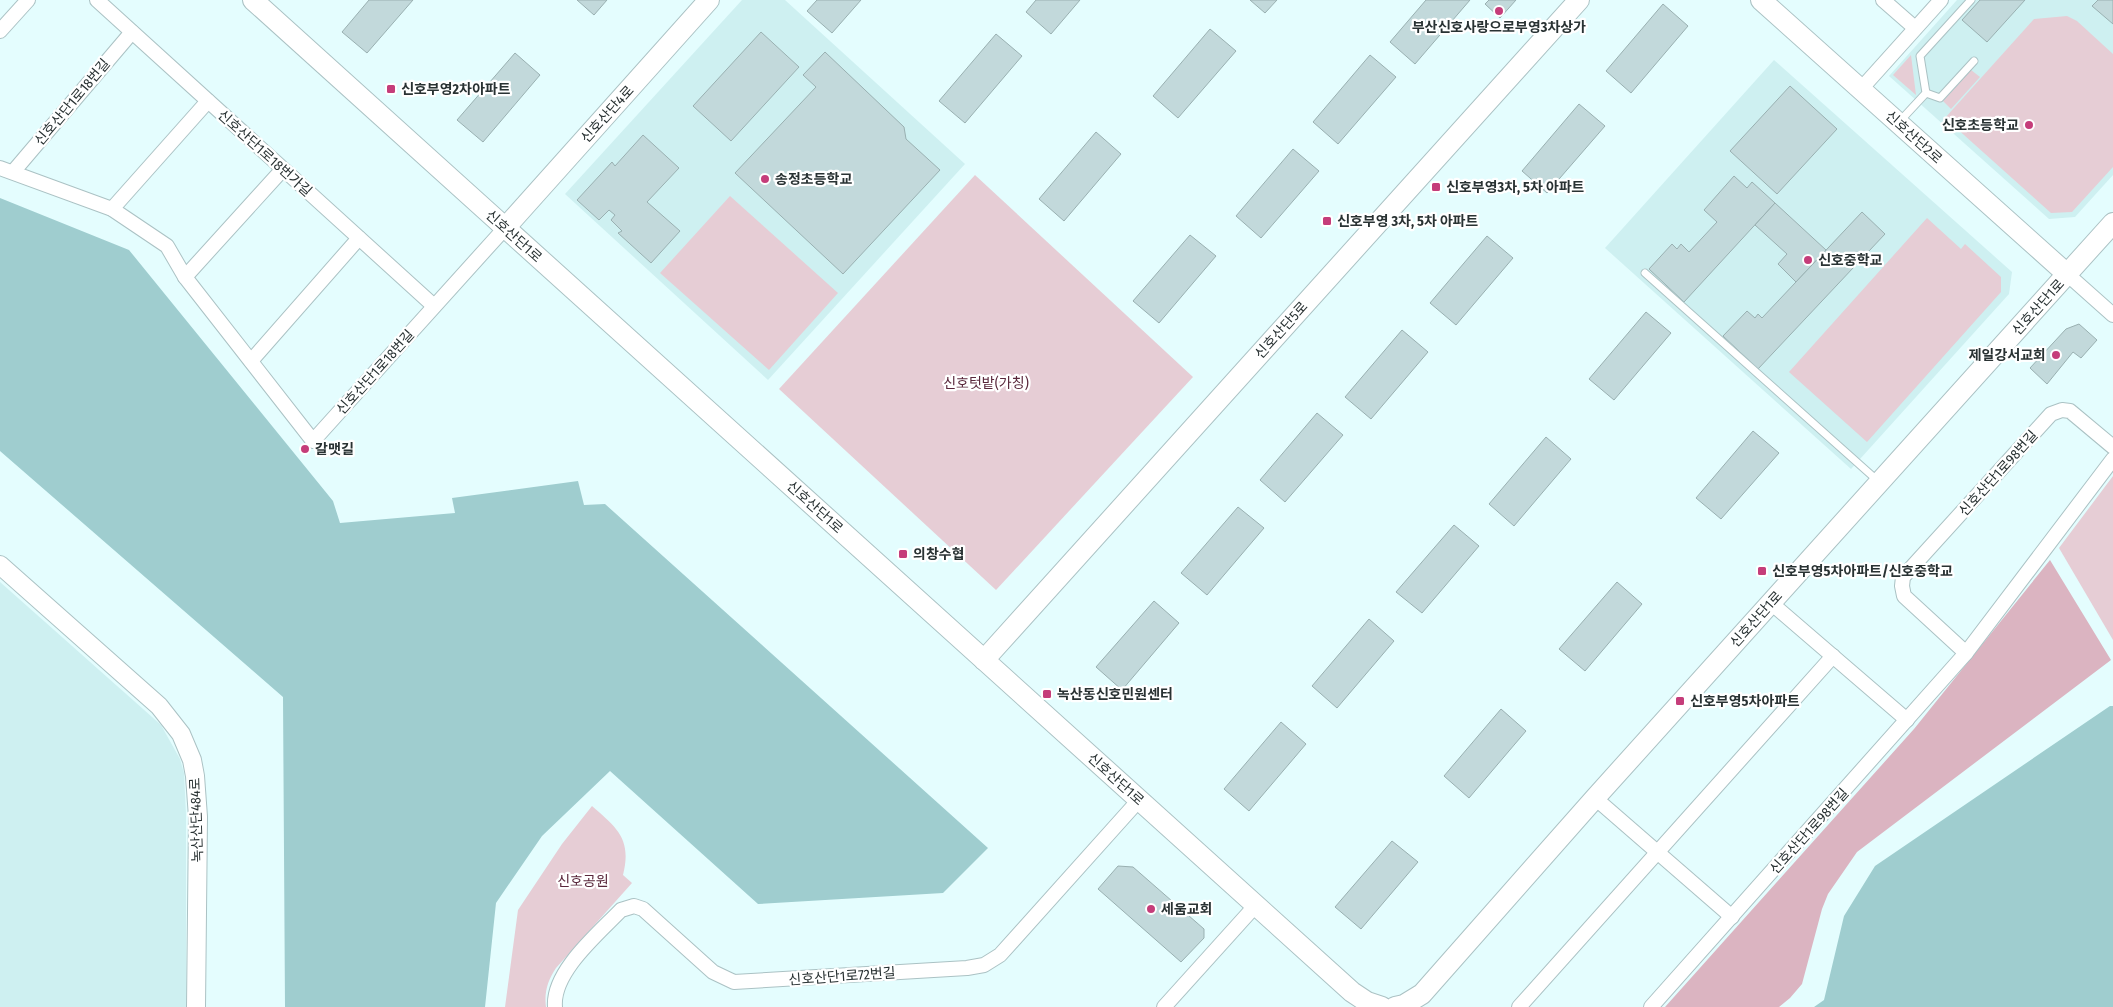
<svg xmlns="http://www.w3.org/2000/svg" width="2113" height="1007" viewBox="0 0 2113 1007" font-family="'Fira Sans Condensed','Noto Sans KR',sans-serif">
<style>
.built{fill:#cef0f1}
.green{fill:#e6cdd5}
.forest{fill:#dbb4c1}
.water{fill:#9fcdcf}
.building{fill:#c2d9db;stroke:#99b0b1}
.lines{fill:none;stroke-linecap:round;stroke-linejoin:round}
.service-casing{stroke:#abc2c4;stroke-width:9}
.minor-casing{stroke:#abc2c4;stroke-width:16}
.tertiary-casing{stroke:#abc2c4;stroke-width:20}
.secondary-casing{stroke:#abc2c4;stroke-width:22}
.service{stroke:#fff;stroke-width:7}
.minor{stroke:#fff;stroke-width:14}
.tertiary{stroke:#fff;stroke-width:18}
.secondary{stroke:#fff;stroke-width:20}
.poi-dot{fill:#c53d7a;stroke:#fff;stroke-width:2}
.labels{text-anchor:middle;stroke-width:4.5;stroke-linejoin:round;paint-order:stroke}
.poi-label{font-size:14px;font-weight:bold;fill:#293233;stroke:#fff;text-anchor:start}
.street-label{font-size:14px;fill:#293233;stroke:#fff}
.park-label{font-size:14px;fill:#59273b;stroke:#fff}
</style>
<rect width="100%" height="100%" fill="#e4fdfe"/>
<g class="built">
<path d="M 742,0 L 785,0 L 965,164 L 768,380 L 565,194 Z"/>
<path d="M 1957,0 L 2113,0 L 2113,175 L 2075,217 L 2049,219 L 1889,76 Z"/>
<path d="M 1774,60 L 2012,272 L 2009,294 L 1851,469 L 1605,248 Z"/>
<path d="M 0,582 L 161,725 L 180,759 L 184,773 L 186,814 L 186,1007 L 0,1007 Z"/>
</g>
<g class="green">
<path d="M 2067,16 L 2077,21 L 2113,54 L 2113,167 L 2072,212 L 2051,213 L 1945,118 L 2034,19 Z"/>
<path d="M 1911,55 L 1916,95 L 1893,75 Z"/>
<path d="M 1971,70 L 1980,77 L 1951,109 L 1943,101 Z"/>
<path d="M 975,175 L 1193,377 L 996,590 L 779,389 Z"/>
<path d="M 730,196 L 838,293 L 769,370 L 660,273 Z"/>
<path d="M 1927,218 L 1961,249 L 1965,244 L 2001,277 L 2001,292 L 1867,442 L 1789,372 Z"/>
<path d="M 2113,476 L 2113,640 L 2059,548 Z"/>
<path d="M 592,806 C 617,828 632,839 623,875 L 632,883 L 556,968 C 548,980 544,992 546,1007 L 505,1007 L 518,910 L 562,844 Z"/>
</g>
<path class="forest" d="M 2050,560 L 2111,660 L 1857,852 L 1828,894 L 1822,909 L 1802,984 L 1790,998 L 1779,1007 L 1665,1007 L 1914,729 Z"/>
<g class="water">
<path d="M 0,198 L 129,250 L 333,501 L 340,523 L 455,513 L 452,498 L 578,481 L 584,505 L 605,504 L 988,848 L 943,893 L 758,904 L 610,771 L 542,836 L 496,903 L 485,1007 L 285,1007 L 283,697 L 0,451 Z"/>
<path d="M 2110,706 L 2113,706 L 2113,1007 L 1814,1007 L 1824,1000 L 1844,916 L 1875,866 Z"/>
</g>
<g class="building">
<path d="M 369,0 L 413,0 L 367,53 L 342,32 Z"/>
<path d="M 577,0 L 607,0 L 594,15 Z"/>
<path d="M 817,0 L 861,0 L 832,33 L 807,11 Z"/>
<path d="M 1036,0 L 1080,0 L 1051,34 L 1026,12 Z"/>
<path d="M 1250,0 L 1277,0 L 1265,13 Z"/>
<path d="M 1426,0 L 1470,0 L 1415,64 L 1390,42 Z"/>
<path d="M 1489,0 L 1516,0 L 1500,18 L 1485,4 Z"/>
<path d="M 1980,0 L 2025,0 L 1987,42 L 1962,20 Z"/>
<path d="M 2098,0 L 2113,0 L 2113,24 L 2092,6 Z"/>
<path d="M 1663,4 L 1688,26 L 1631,93 L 1606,71 Z"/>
<path d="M 1210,29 L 1236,51 L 1178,118 L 1153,96 Z"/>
<path d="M 761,32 L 799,67 L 731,141 L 693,106 Z"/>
<path d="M 996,34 L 1022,56 L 965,123 L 939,101 Z"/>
<path d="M 825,52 L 904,127 L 906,139 L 940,170 L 843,274 L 735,173 L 816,87 L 803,75 Z"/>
<path d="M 515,53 L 540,75 L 483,142 L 457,120 Z"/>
<path d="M 1370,55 L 1396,77 L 1338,144 L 1313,122 Z"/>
<path d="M 1790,86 L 1837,129 L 1777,194 L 1730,151 Z"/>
<path d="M 1579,104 L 1605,126 L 1547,193 L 1522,171 Z"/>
<path d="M 1096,132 L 1121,154 L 1064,221 L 1039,199 Z"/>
<path d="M 643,135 L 679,168 L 647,202 L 680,231 L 651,263 L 618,233 L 622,231 L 611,220 L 615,215 L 609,210 L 599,220 L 577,200 L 612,162 L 615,166 Z"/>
<path d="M 1293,149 L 1319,171 L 1261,238 L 1236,216 Z"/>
<path d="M 1734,176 L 1747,188 L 1752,182 L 1775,203 L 1684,302 L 1649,269 L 1672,244 L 1677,249 L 1681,244 L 1689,252 L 1717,222 L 1704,210 Z"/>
<path d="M 1775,203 L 1826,250 L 1796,282 L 1778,264 L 1787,254 L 1755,225 Z"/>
<path d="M 1862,212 L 1885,234 L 1758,369 L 1723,336 L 1747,311 L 1755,318 L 1758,314 L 1762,318 Z"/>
<path d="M 1190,235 L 1216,256 L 1159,323 L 1133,301 Z"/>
<path d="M 1487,236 L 1513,258 L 1456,325 L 1430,303 Z"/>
<path d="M 1646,312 L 1671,333 L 1614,400 L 1589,379 Z"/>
<path d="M 2079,324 L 2097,340 L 2081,358 L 2073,352 L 2047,384 L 2030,368 L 2066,329 Z"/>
<path d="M 1402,330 L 1428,352 L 1371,419 L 1345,397 Z"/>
<path d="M 1317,413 L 1343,435 L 1285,502 L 1260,480 Z"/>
<path d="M 1753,431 L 1779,453 L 1721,519 L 1696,498 Z"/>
<path d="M 1546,437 L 1571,459 L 1514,526 L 1489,504 Z"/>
<path d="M 1238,507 L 1264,528 L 1207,595 L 1181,573 Z"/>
<path d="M 1454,525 L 1479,546 L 1422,613 L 1396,592 Z"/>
<path d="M 1617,582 L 1642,604 L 1585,671 L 1559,649 Z"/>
<path d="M 1154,601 L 1179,623 L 1122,690 L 1096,667 Z"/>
<path d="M 1369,619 L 1394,641 L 1337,708 L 1312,686 Z"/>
<path d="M 1501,709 L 1526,731 L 1469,798 L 1444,776 Z"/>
<path d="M 1281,722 L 1306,744 L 1249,811 L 1224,789 Z"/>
<path d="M 1392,841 L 1418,862 L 1361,929 L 1335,907 Z"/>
<path d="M 1118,866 L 1133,867 L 1204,929 L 1204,938 L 1181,962 L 1098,889 Z"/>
</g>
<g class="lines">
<g class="service-casing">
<g id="service">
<path d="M 1926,93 L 1940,98 L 1974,61"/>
<path d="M 1900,121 L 1926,93 L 1920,56 L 1971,0"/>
<path d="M 1645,273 L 1878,481"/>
</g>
</g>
<g class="minor-casing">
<g id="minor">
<path d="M 97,0 L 434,306"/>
<path d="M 1883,0 L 1915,28"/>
<path d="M 0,31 L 28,0"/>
<path d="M 1861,89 L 1941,0"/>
<path d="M 0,168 L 112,209 L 167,246 L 185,277 L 313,441 L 505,228"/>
<path d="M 13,172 L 132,32"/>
<path d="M 112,209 L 208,101"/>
<path d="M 2067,274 L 2113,315"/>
<path d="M 185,277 L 283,169"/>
<path d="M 251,361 L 359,238"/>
<path d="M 1771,603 L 1907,720"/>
<path d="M 1966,653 L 1904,596 L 1902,586 L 1903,577 L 2051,414 L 2062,410 L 2070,411 L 2113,447"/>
<path d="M 1595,798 L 1732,917"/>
<path d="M 555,1007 C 552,972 598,934 621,910 L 634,906 L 643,909 L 713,972 L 734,982 L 967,968 L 984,965 L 1000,955 L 1139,800"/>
<path d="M 1164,1007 L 1256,905"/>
<path d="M 1519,1007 L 1833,656"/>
<path d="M 1651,1007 L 1966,653 L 2113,459"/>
</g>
</g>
<g class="tertiary-casing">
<path id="tertiary" d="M 0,565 L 159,706 L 181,734 L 192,760 L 195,776 L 198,817 L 196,1007"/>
</g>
<g class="secondary-casing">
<g id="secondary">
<path d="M 253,0 L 1352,992 L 1367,1002 L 1382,1007"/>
<path d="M 1761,0 L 2067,274"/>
<path d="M 505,228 L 709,0"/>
<path d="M 984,660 L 1579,0"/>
<path d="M 1395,1007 L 1404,1005 L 1422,994 L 1595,798 L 2113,223"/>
</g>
</g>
<use href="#service" class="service"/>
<use href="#minor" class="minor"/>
<use href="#tertiary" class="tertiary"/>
<use href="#secondary" class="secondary"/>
</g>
<g class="poi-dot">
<circle cx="1499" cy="11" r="5"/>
<rect x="386" y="84" width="10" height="10" rx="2.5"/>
<circle cx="2029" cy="125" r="5"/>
<circle cx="765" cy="179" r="5"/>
<rect x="1431" y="182" width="10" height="10" rx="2.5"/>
<rect x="1322" y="216" width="10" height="10" rx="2.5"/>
<circle cx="1808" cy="260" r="5"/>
<circle cx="2056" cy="355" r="5"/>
<circle cx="305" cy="449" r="5"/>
<rect x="898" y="549" width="10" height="10" rx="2.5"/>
<rect x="1757" y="566" width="10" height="10" rx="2.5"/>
<rect x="1042" y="689" width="10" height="10" rx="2.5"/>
<rect x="1675" y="696" width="10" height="10" rx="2.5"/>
<circle cx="1151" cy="909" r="5"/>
</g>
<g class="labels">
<g class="poi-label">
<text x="1499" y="32" text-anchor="middle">부산신호사랑으로부영3차상가</text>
<text x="401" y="94">신호부영2차아파트</text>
<text x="2019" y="130" text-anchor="end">신호초등학교</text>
<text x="775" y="184">송정초등학교</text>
<text x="1446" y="192">신호부영3차, 5차 아파트</text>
<text x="1337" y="226">신호부영 3차, 5차 아파트</text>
<text x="1818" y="265">신호중학교</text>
<text x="2046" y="360" text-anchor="end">제일강서교회</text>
<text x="315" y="454">갈맷길</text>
<text x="913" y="559">의창수협</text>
<text x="1772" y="576">신호부영5차아파트/신호중학교</text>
<text x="1057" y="699">녹산동신호민원센터</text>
<text x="1690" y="706">신호부영5차아파트</text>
<text x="1161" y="914">세움교회</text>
</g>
<g class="street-label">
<text transform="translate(72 102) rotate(-50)" y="5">신호산단1로18번길</text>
<text transform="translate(607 114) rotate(-48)" y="5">신호산단4로</text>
<text transform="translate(1914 137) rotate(42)" y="5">신호산단2로</text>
<text transform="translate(265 153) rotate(42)" y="5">신호산단1로18번가길</text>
<text transform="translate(514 236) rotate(42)" y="5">신호산단1로</text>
<text transform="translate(2038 307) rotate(-48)" y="5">신호산단1로</text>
<text transform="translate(1281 330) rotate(-48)" y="5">신호산단5로</text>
<text transform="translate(375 372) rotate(-48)" y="5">신호산단1로18번길</text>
<text transform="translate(1998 473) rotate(-48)" y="5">신호산단1로98번길</text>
<text transform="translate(815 507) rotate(42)" y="5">신호산단1로</text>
<text transform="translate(1756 619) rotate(-48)" y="5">신호산단1로</text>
<text transform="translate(1116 779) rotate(42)" y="5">신호산단1로</text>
<text transform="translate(196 820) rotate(-92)" y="5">녹산산단484로</text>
<text transform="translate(1809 831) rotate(-48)" y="5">신호산단1로98번길</text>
<text transform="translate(842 976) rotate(-4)" y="5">신호산단1로72번길</text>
</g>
<g class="park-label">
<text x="986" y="388">신호텃밭(가칭)</text>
<text x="583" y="886">신호공원</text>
</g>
</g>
</svg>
